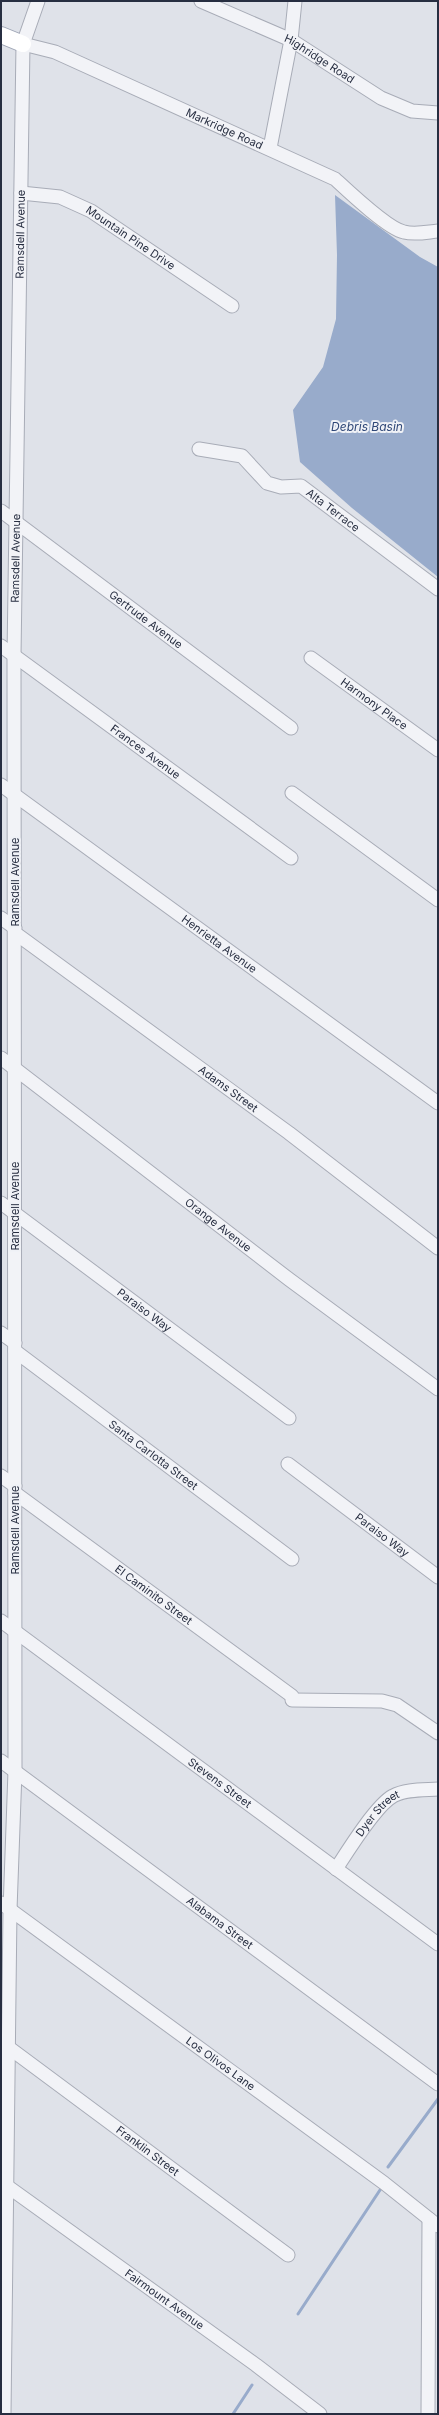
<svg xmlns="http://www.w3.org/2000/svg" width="439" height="2415" viewBox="0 0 439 2415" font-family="Inter,sans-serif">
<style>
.water{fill:#98abcb}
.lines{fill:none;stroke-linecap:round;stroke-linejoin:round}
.stream{stroke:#98abcb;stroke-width:3}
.minor-casing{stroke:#a8acb7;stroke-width:15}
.major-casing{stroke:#9ea5b5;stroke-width:18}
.minor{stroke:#f2f3f7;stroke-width:13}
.major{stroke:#fff;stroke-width:16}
.labels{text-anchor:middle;stroke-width:4;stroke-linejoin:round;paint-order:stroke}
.street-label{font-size:11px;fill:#272e41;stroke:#eff1f6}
.water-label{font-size:12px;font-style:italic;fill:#2f4777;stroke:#eff1f6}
</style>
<rect width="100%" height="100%" fill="#dfe2e9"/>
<path class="water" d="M 335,195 L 420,257 L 438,267 L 438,577 L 352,508 L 300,462 L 293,410 L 323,367 L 336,319 L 337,255 Z"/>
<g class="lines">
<g class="stream">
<path d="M 388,2167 L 438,2099"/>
<path d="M 298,2314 L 380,2190"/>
<path d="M 233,2414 L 252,2385"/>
</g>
<g class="minor-casing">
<g id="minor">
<path id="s1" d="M 201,1 L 291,40 L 381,98 L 412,111 L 438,113"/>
<path id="s2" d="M 23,44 L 55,52 L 335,179 C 348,191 388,229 404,232 C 415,235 427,232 438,231"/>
<path d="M 270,148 L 291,40 L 295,1"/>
<path id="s3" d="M 21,193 L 60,197 L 91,211 L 232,306"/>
<path id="s4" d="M 199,449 L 242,456 L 267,483 L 281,487 L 301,486 L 438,589"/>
<path id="s5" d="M 1,511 L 291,728"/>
<path id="s6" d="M 1,646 L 291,858"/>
<path id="s7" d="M 311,658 L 438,750"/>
<path id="s8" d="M 1,785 L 438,1103"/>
<path d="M 292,793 L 438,900"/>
<path d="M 1,918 L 15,928"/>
<path id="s9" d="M 15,933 L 289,1133 L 438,1248"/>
<path id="s10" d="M 1,1058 L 290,1280 L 438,1389"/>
<path id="s11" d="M 1,1203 L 289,1418"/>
<path d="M 1,1333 L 15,1343"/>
<path id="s12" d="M 15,1351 L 292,1559"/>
<path id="s13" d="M 288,1464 L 438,1577"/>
<path d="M 1,1476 L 15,1486"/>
<path id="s14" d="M 15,1493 L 292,1696"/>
<path id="s15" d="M 1,1621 L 438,1944"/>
<path d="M 292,1700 L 382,1701 L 397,1705 L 438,1733"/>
<path id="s16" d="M 1,1761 L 438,2084"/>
<path id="s17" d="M 336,1869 C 347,1852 376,1805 393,1796 C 405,1789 424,1790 438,1789"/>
<path id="s18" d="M 1,1903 L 384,2183 L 438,2226"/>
<path id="s19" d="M 8,2047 L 288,2255"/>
<path id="s20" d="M 7,2186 L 256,2365 L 320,2414"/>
<path id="s21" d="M 4,2414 L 10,1910 L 15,1771 L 14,656 L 23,44 L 38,1"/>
<path d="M 428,2414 L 429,2219"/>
</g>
</g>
<g class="major-casing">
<path id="major" d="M 1,35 L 23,44"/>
</g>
<use href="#minor" class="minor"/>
<use href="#major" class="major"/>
</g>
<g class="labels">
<g class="street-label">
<text dy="4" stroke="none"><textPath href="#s1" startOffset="132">Highridge Road</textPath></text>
<text dy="4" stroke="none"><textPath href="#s2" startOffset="219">Markridge Road</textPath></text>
<text dy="4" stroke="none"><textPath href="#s21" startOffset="2180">Ramsdell Avenue</textPath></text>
<text dy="4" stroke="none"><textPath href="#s3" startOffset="121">Mountain Pine Drive</textPath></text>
<text dy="4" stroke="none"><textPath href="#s4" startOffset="155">Alta Terrace</textPath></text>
<text dy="4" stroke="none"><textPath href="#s21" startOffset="1856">Ramsdell Avenue</textPath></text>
<text dy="4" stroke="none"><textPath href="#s5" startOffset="181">Gertrude Avenue</textPath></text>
<text dy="4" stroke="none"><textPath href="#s7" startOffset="78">Harmony Place</textPath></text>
<text dy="4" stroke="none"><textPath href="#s6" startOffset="179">Frances Avenue</textPath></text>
<text transform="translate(15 882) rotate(-90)" y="4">Ramsdell Avenue</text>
<text dy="4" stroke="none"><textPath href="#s8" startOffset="270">Henrietta Avenue</textPath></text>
<text dy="4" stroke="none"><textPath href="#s9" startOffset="264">Adams Street</textPath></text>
<text transform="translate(15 1206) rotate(-90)" y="4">Ramsdell Avenue</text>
<text dy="4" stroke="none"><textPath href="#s10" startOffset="274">Orange Avenue</textPath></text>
<text dy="4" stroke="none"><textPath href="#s11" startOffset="179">Paraiso Way</textPath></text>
<text dy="4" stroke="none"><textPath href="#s12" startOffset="173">Santa Carlotta Street</textPath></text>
<text transform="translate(15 1530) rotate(-90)" y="4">Ramsdell Avenue</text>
<text dy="4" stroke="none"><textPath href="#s13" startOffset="118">Paraiso Way</textPath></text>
<text dy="4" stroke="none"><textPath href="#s14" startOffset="172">El Caminito Street</textPath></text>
<text dy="4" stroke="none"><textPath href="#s15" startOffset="272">Stevens Street</textPath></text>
<text dy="4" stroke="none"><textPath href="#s17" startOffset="70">Dyer Street</textPath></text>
<text dy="4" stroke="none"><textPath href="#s16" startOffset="272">Alabama Street</textPath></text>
<text dy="4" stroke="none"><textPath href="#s18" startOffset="272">Los Olivos Lane</textPath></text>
<text dy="4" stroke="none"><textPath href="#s19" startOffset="174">Franklin Street</textPath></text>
<text dy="4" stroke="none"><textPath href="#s20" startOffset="194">Fairmount Avenue</textPath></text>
</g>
<g class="water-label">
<text x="367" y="431">Debris Basin</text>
</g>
</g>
<rect width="439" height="2415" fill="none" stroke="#272e41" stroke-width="4"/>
</svg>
